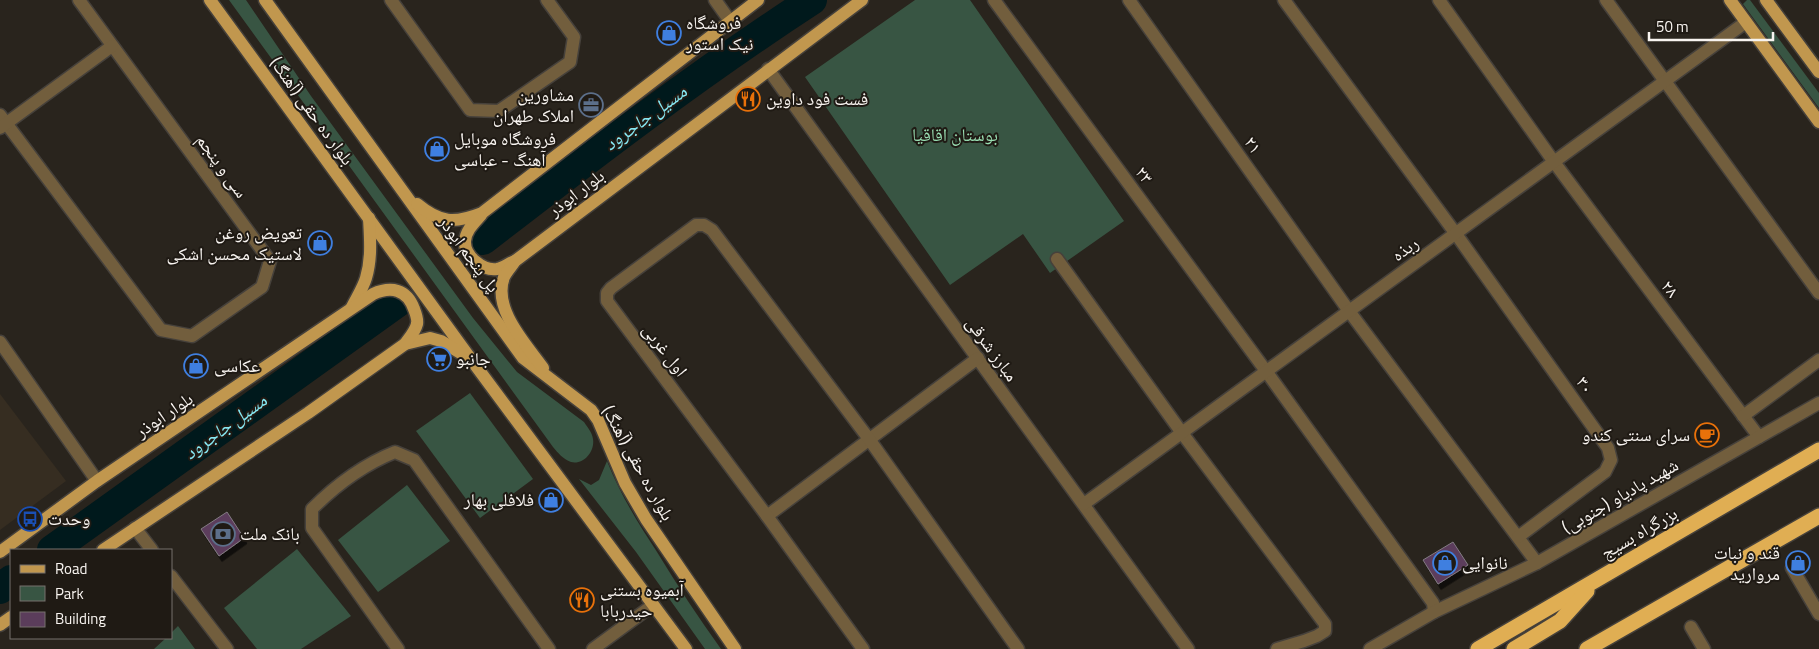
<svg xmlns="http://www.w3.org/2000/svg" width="1819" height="649" viewBox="0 0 1819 649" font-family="'Titillium Web','Noto Naskh Arabic',sans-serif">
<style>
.built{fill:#362d21}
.green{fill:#385543}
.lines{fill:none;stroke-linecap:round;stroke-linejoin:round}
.river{stroke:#00191c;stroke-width:30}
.building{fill:#5b3d5b;stroke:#827b82;filter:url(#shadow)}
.minor-casing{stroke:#46413b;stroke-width:15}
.major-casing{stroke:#46413b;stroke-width:15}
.highway-casing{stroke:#46413b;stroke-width:18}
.minor{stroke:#725e3d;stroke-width:12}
.major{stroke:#c1974e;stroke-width:12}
.highway{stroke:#e0ae53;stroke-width:15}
.labels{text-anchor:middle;stroke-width:4;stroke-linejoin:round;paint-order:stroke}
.poi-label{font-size:18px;fill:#f8f4f0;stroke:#1f1a14;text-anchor:start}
.street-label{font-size:18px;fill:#f8f4f0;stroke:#1f1a14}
.park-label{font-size:18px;fill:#99deb2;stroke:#1f1a14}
.water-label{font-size:19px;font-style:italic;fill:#87e8f3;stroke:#1f1a14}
</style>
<defs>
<filter id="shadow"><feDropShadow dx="3" dy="5.5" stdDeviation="0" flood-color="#0009"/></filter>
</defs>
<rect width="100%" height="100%" fill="#29241d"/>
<path class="built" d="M 0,394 L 66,481 L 0,530 Z"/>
<g class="green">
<path d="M 229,0 L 246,0 L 311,96 L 473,318 L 517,372 L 584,422 C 588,428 592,432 593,439 C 595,451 584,465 571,462 C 563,459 558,453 553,447 Z"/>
<path d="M 915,0 L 970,0 L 1124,221 L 1050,273 L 1023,234 L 950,285 L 805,77 Z"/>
<path d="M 1747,0 L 1750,0 L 1819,93 L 1819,108 L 1743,4 Z"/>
<path d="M 470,393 L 533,479 L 480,518 L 416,431 Z"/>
<path d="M 607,461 C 620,494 638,523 657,552 C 677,585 698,617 721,649 L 705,649 L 636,552 L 579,479 L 591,485 L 599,480 Z"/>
<path d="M 407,485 L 450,541 L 378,592 L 338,540 Z"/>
<path d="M 297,549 L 351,616 L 301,649 L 257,649 L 224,608 Z"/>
<path d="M 178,626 L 195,649 L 154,649 L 166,638 L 171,638 L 171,633 Z"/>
</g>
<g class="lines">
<g class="river">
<path d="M 483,240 C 590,157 698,74 812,0"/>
<path d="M 52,550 L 398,302"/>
<path d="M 0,589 L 11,580"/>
</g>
</g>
<g class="building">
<path d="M 227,512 L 244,538 L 219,556 L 201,529 Z"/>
<path d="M 1453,542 L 1468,565 L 1438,584 L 1423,560 Z"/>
</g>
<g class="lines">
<g class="minor-casing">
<g id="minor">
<path d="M 391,0 L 470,110 L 499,111 L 570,62 L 574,37 L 547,0"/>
<path d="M 715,0 L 730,21"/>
<path d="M 994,0 L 1266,371 L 1433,603 L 1434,612"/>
<path d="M 1129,0 L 1349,311 L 1537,563"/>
<path d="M 1284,0 L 1456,234 L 1608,448 L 1611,460 L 1605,472 L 1518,537"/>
<path d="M 1439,0 L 1554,162 L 1759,437"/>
<path d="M 1606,0 L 1819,293"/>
<path d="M 768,69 L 1188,649"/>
<path d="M 0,115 L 161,330 L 192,336 L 262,287 L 270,261 L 79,0"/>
<path d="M 0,128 L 112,46"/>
<path d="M 1057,259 L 1182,433 L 1325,624 L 1325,631 L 1317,636 L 1304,641 L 1277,649"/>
<path d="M 0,342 L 97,481"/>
<path d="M 1743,416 L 1819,360"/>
<path d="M 1084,504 L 1746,22"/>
<path d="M 767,516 L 978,358"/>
<path d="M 135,528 L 152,550"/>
<path d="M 1792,568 L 1819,614"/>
<path d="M 171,576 L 227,649"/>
<path d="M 1691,627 L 1704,649"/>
<path d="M 398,649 L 312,528 L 312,509 C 335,486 365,464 395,452 L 414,460 L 549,649"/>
<path d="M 593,649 L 653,605"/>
<path d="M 863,649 L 767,516 L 607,301 L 607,293 L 611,288 L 696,225 L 704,225 L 712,230 L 869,439 L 1018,649"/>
<path d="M 1370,649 L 1434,612 L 1537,563 L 1819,403"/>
</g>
</g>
<g class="major-casing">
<g id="major">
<path d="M 210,0 L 473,362 L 686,649"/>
<path d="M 265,0 L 523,358 L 591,410 L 598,420 L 625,483 L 646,519 L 735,649"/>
<path d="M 1730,0 L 1819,122"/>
<path d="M 1766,0 L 1819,72"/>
<path d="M 417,204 C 440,223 454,224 482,213 L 758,0"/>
<path d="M 481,215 C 474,223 466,230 465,241 C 464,256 483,271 497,269 C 503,268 509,263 515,261"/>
<path d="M 352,307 C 357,297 363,288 366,278 C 372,258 370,238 369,218"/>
<path d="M 543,368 C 526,344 492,309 504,277 C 507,271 512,266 515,261 L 862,0"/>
<path d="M 103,550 L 308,413 L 405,344 L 430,338 L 441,341 L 464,355"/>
<path d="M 0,552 L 97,481 L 373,294 C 391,286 407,289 414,309 C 416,314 418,319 417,324 C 415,332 409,338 405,344"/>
<path d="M 0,625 L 11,617"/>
</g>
</g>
<g class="highway-casing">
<g id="highway">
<path d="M 1478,649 L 1819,450"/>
<path d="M 1514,649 L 1560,621 L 1587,591"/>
<path d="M 1587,649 L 1819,516"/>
</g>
</g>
<use href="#minor" class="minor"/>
<use href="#major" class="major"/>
<use href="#highway" class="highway"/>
</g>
<defs>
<g id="shop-ring" transform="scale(1.25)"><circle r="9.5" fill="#1f1a14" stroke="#3f7fe0" stroke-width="1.5"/><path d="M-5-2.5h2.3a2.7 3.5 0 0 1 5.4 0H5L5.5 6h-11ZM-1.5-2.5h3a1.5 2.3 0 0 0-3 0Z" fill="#3f7fe0"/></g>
<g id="restaurant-ring" transform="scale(1.25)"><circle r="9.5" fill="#1f1a14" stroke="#e8710a" stroke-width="1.5"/><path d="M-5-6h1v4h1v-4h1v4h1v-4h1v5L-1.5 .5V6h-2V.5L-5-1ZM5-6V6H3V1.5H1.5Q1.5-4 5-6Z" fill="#e8710a"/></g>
<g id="office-ring" transform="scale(1.25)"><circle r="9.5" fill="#1f1a14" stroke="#5c6f8a" stroke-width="1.5"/><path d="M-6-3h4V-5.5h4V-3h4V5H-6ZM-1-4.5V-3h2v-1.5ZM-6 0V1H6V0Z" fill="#5c6f8a"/></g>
<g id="supermarket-ring" transform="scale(1.25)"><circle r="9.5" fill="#1f1a14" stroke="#3f7fe0" stroke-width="1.5"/><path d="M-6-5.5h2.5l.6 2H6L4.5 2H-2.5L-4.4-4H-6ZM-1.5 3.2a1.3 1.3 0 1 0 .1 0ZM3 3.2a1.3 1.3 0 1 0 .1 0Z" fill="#3f7fe0"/></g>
<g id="cafe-ring" transform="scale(1.25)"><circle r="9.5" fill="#1f1a14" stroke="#e8710a" stroke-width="1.5"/><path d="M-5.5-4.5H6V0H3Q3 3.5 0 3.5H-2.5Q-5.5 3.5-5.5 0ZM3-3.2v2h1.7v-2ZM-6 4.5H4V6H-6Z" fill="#e8710a"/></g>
<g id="bus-ring" transform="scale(1.25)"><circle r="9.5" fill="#1f1a14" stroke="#1a4fb4" stroke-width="1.5"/><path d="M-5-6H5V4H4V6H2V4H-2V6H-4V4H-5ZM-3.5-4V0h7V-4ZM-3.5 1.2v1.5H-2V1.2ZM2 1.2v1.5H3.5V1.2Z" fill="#1a4fb4"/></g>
<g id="bank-ring" transform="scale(1.25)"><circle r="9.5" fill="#1f1a14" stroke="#5c6f8a" stroke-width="1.5"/><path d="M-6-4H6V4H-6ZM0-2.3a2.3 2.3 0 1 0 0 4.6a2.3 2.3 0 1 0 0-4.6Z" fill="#5c6f8a"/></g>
</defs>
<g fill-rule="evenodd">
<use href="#shop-ring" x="669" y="33"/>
<use href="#restaurant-ring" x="748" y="99"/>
<use href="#office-ring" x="591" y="105"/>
<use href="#shop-ring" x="437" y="149"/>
<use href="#shop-ring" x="320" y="243"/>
<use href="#supermarket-ring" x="439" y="359"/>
<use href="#shop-ring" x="196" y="366"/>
<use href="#cafe-ring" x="1707" y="435"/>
<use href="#shop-ring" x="551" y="500"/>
<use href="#bus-ring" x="30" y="519"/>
<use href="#bank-ring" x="223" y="534"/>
<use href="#shop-ring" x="1445" y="563"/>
<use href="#shop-ring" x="1798" y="563"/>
<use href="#restaurant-ring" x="582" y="600"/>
</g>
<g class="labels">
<g class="poi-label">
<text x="686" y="29">فروشگاه<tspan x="686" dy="21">نیک استور</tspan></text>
<text x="574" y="101" text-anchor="end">مشاورین<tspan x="574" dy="21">املاک طهران</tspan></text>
<text x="766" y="105">فست فود داوین</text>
<text x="454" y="145">فروشگاه موبایل<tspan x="454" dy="21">آهنگ - عباسی</tspan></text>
<text x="302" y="239" text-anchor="end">تعویض روغن<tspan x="302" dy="21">لاستیک محسن اشکی</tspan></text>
<text x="456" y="365">جانبو</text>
<text x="214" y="372">عکاسى</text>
<text x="1690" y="441" text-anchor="end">سرای سنتی کندو</text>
<text x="534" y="506" text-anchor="end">فلافلی بهار</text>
<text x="48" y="525">وحدت</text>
<text x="240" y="540">بانک ملت</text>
<text x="1780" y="559" text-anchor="end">قند و نبات<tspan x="1780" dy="21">مروارید</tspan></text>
<text x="1462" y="569">نانوایی</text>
<text x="600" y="596">آبمیوه بستنی<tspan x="600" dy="21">حیدربابا</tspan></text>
</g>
<g class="street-label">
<text transform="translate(312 111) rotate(54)" y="6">بلوار ده حقی (آهنگ)</text>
<text transform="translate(1253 145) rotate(55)" y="6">۲۱</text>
<text transform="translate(222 166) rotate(54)" y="6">سی و پنجم</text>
<text transform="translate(1144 175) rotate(54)" y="6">۲۳</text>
<text transform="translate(576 193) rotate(-37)" y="6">بلوار ابوذر</text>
<text transform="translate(1405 249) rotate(-36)" y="6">ربذه</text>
<text transform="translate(469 254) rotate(54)" y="6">پل پنجم ابوذر</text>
<text transform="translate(1670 289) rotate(53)" y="6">۲۸</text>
<text transform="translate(992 349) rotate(54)" y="6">مبارز شرقی</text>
<text transform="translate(665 350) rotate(53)" y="6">اول غربی</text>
<text transform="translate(1585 385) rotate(55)" y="6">۳۰</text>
<text transform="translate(164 415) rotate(-34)" y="6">بلوار ابوذر</text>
<text transform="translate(638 463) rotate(61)" y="6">بلوار ده حقی (آهنگ)</text>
<text transform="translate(1620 496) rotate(-30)" y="6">شهید پادیاو (جنوبی)</text>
<text transform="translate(1639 533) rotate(-30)" y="6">بزرگراه بسیج</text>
</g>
<g class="park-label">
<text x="955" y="141">بوستان اقاقیا</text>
</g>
<g class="water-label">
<text transform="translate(645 117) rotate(-36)" y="7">مسیل جاجرود</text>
<text transform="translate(225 426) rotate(-36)" y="7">مسیل جاجرود</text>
</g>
</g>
<rect x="10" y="549" width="162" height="90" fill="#1f1a14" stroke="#76716c"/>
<rect x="20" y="565" width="25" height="8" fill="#c1974e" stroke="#76716c"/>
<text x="55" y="574" font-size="15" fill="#f8f4f0">Road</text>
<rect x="20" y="586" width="25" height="15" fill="#385543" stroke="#76716c"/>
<text x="55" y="599" font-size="15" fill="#f8f4f0">Park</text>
<rect x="20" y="612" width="25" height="15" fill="#5b3d5b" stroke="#76716c"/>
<text x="55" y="624" font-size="15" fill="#f8f4f0">Building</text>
<path d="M1649 32v8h124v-8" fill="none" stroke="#f8f4f0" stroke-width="2.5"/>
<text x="1656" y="32" font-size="15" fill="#f8f4f0" stroke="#1f1a14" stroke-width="4" paint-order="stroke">50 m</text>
</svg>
